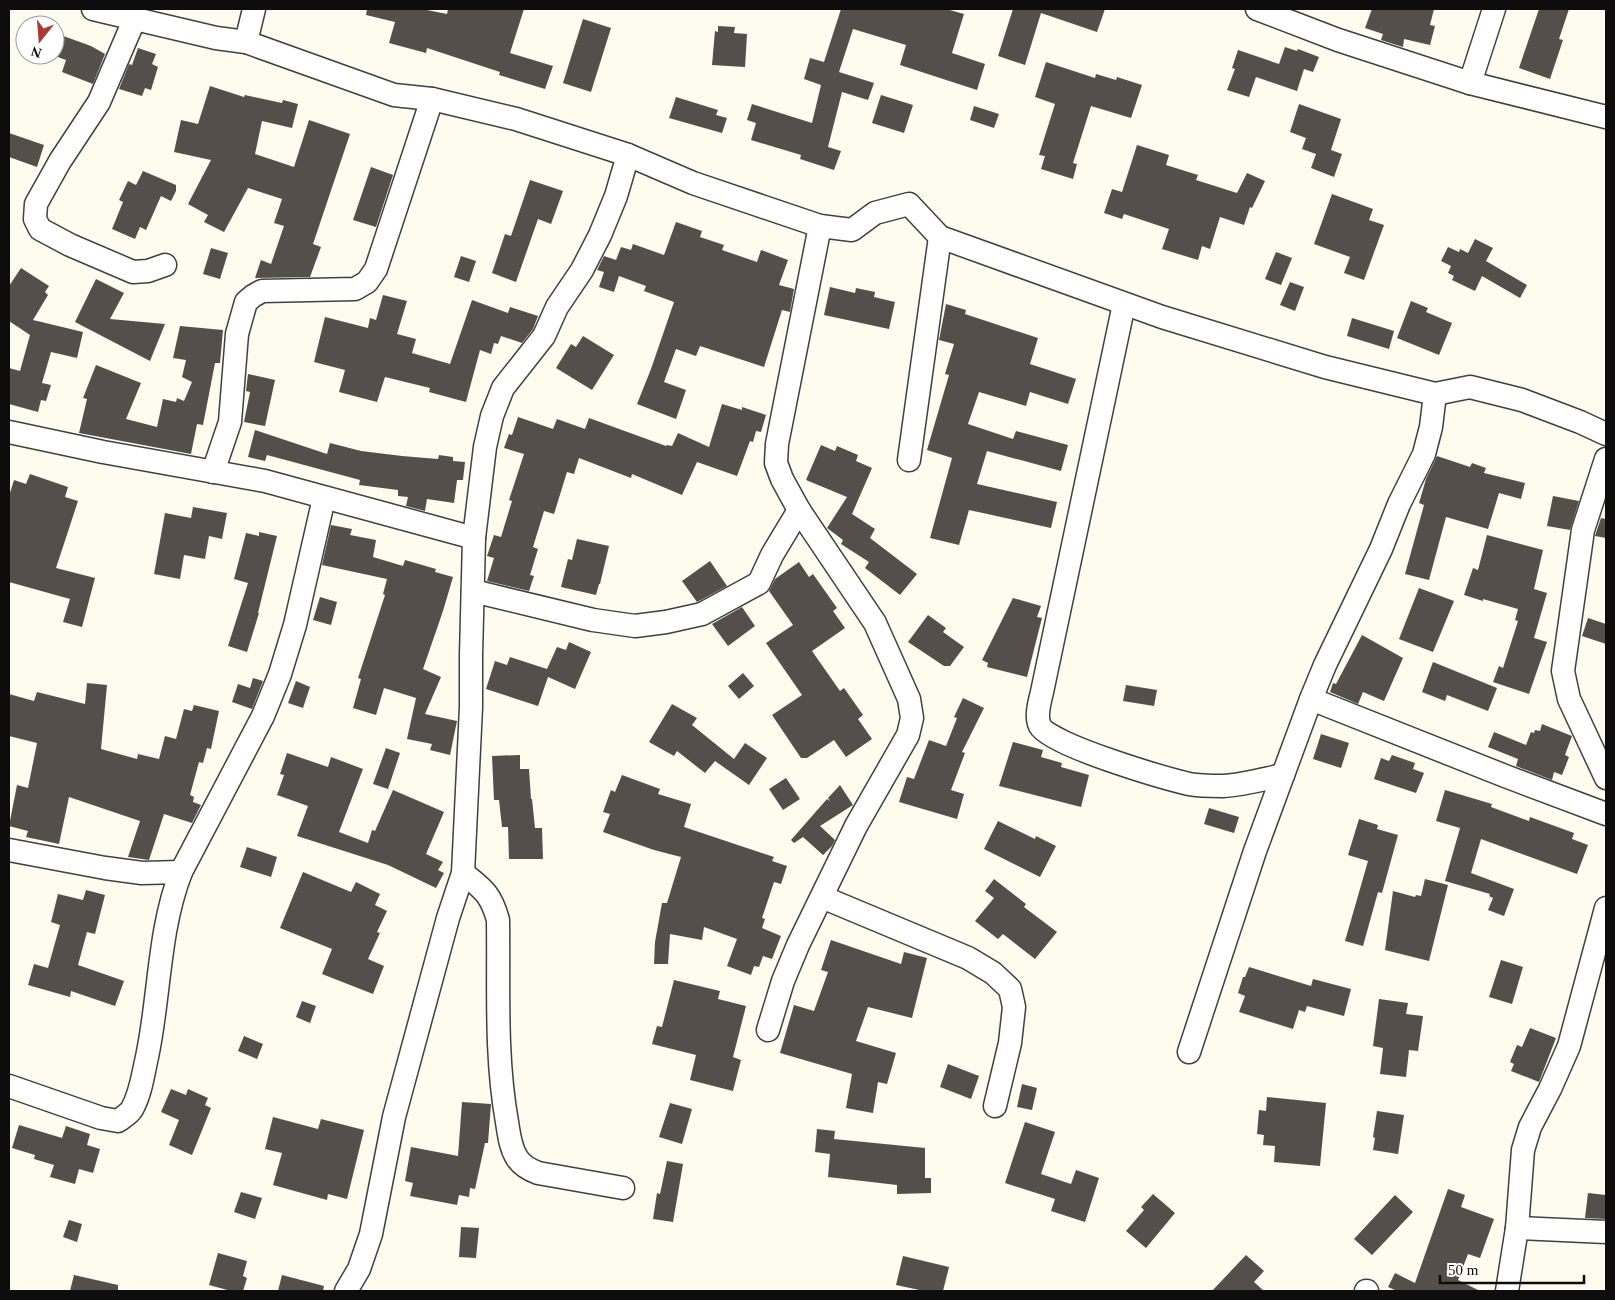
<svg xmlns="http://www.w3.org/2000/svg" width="1615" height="1300" viewBox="0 0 1615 1300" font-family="'Times New Roman',serif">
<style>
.building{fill:#544f4a}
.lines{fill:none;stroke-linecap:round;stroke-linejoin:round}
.street-casing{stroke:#404040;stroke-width:25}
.street{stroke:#fff;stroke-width:22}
</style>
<rect width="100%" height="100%" fill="#fdfcee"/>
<g class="building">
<path d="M 367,9 L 422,9 L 447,14 L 448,9 L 524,9 L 510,53 L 553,66 L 545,89 L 499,75 L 500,72 L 427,48 L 426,53 L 389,43 L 395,22 L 366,15 Z"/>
<path d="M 841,9 L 946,9 L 964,14 L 952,53 L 985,64 L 977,90 L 900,65 L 906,45 L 853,29 L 839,72 L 874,83 L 868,100 L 842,92 L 828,147 L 841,151 L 834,170 L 800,159 L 801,155 L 751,140 L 756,123 L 747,120 L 752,104 L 812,123 L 821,85 L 804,79 L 810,58 L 824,62 Z"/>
<path d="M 1013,9 L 1105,9 L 1097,32 L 1041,13 L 1025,65 L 998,56 Z"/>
<path d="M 1372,9 L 1434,9 L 1430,25 L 1435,26 L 1430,45 L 1404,39 L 1403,47 L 1381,40 L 1383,34 L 1365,28 Z"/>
<path d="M 1539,9 L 1569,9 L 1559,39 L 1563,40 L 1550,79 L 1519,68 Z"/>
<path d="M 583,19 L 611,28 L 591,92 L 563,83 Z"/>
<path d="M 718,26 L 735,27 L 734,33 L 747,34 L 745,67 L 712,65 L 715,31 L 718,32 Z"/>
<path d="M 55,33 L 91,46 L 105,54 L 93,84 L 62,72 L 66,60 L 55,56 Z"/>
<path d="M 1285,47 L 1297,51 L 1298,49 L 1319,57 L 1313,72 L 1304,69 L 1297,91 L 1256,77 L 1249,97 L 1227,90 L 1235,69 L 1232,68 L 1238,50 L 1279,64 Z"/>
<path d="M 138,48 L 156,54 L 152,64 L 158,67 L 151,90 L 145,88 L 142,96 L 119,89 L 129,64 L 132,65 Z"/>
<path d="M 1046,62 L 1095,78 L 1096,74 L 1116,80 L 1117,77 L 1142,85 L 1131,118 L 1091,106 L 1073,163 L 1077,164 L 1073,179 L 1041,169 L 1045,156 L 1039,155 L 1055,104 L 1035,97 Z"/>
<path d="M 210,86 L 244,97 L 245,95 L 282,103 L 283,100 L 298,104 L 292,128 L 262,121 L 255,154 L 294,167 L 309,120 L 350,134 L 313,244 L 321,247 L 310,277 L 255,278 L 261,260 L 271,264 L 284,226 L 274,223 L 282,199 L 248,188 L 224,232 L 204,222 L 208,215 L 188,204 L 211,160 L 174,152 L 181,120 L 198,124 Z"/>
<path d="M 881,95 L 913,105 L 904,133 L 872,123 Z"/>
<path d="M 676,97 L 718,110 L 716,115 L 727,118 L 722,133 L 669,118 Z"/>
<path d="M 1299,104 L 1341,119 L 1331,150 L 1342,154 L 1334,177 L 1311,168 L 1316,154 L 1302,149 L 1306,138 L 1290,132 Z"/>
<path d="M 974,106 L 999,114 L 994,128 L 970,120 Z"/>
<path d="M 9,133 L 44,145 L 37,167 L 9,157 Z"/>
<path d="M 1137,145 L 1169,155 L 1166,165 L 1198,175 L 1196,180 L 1237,193 L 1247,173 L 1265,181 L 1252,208 L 1250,207 L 1244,225 L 1220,217 L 1210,249 L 1202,246 L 1198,260 L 1162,249 L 1169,229 L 1124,214 L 1122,219 L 1104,213 L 1112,189 L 1122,192 Z"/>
<path d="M 371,167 L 393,175 L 376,227 L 353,220 Z"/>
<path d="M 143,171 L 176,185 L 176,191 L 171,201 L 161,196 L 146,230 L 140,227 L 135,239 L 112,229 L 123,202 L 119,200 L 128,181 L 136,185 Z"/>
<path d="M 530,180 L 563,191 L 551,224 L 538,219 L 516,282 L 492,273 L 505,234 L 511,236 Z"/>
<path d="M 1332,194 L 1373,209 L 1369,220 L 1384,225 L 1364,280 L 1344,273 L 1350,257 L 1314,244 Z"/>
<path d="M 676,222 L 702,231 L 700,237 L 724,245 L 722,250 L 757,262 L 761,250 L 788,260 L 779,285 L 794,289 L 790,312 L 782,310 L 764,367 L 700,346 L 696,356 L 676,349 L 664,382 L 686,390 L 676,419 L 637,404 L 651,369 L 674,302 L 644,291 L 646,286 L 619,276 L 614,292 L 599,287 L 604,272 L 597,270 L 604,256 L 616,260 L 621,247 L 631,250 L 633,244 L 664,255 Z"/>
<path d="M 1475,239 L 1493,248 L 1486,261 L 1527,285 L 1520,298 L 1482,276 L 1475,291 L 1452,280 L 1454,276 L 1448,273 L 1451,266 L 1441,261 L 1448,247 L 1459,252 L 1460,249 L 1468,253 Z"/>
<path d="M 211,248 L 228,253 L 220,279 L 203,274 Z"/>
<path d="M 1276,252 L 1292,258 L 1281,285 L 1265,279 Z"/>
<path d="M 461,256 L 476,261 L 469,282 L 454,277 Z"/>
<path d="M 21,268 L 49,286 L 45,292 L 48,295 L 33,320 L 83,332 L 77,358 L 51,352 L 42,383 L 51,385 L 46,401 L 41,400 L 38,412 L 9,404 L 9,368 L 20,371 L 30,335 L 9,321 L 9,286 Z"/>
<path d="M 96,279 L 124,293 L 110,319 L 165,324 L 150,361 L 75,322 Z"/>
<path d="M 1290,282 L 1304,287 L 1295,311 L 1280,305 Z"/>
<path d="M 830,287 L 855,293 L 856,288 L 875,292 L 874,297 L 895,302 L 889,329 L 824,315 Z"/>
<path d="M 383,295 L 407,301 L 397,334 L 416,339 L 412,353 L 450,364 L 472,300 L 508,313 L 510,307 L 538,316 L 533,329 L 522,343 L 501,336 L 498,344 L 494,343 L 491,354 L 480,350 L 466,402 L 429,392 L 430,388 L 385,377 L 377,402 L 339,392 L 345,370 L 314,362 L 325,317 L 368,328 L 370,318 L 376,320 Z"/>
<path d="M 1411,301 L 1428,308 L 1426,312 L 1452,323 L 1439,355 L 1397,338 Z"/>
<path d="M 946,304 L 966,310 L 965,314 L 1038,338 L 1030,364 L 1076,379 L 1068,404 L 1030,392 L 1026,406 L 979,392 L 968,424 L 1013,439 L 1016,431 L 1068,445 L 1061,471 L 987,451 L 977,484 L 1057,502 L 1051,528 L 969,510 L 959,545 L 930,538 L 952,458 L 927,450 L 949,375 L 945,374 L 954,344 L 939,340 Z"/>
<path d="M 1352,318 L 1394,331 L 1389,349 L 1347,336 Z"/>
<path d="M 180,326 L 223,330 L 220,363 L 215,363 L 203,425 L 197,424 L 191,454 L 79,433 L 87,399 L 83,398 L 96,365 L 141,383 L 126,419 L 157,427 L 163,399 L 176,402 L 177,398 L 184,401 L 192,382 L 182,377 L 186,360 L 173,358 Z"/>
<path d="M 583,336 L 614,355 L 592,390 L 556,368 L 571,344 L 576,347 Z"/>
<path d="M 248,374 L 275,380 L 265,426 L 244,422 L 250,392 L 246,391 Z"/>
<path d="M 722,404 L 742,410 L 742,407 L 766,415 L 761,432 L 756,431 L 753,442 L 750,441 L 737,476 L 697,462 L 682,495 L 632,474 L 631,478 L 579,458 L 574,474 L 567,472 L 554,514 L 544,511 L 533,547 L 538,549 L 530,575 L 534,576 L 529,591 L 487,581 L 494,558 L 487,556 L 494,535 L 501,537 L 512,501 L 509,500 L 524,454 L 504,448 L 509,434 L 512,435 L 518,417 L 553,429 L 557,419 L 585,429 L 589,418 L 666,446 L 667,445 L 672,446 L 678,433 L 709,447 Z"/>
<path d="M 255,430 L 327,454 L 330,443 L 361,451 L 402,456 L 438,459 L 439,455 L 453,457 L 453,461 L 465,462 L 463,480 L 457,480 L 454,503 L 427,499 L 425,511 L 406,506 L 408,497 L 398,496 L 398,490 L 359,485 L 360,480 L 267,455 L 265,461 L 248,457 Z"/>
<path d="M 821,445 L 835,451 L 837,446 L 858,455 L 856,461 L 872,468 L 852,514 L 875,529 L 870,538 L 917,574 L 900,595 L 865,568 L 869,562 L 841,544 L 843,540 L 827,528 L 847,497 L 806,480 Z"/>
<path d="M 1437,456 L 1470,467 L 1472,463 L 1486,468 L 1484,473 L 1525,483 L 1521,499 L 1499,493 L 1488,529 L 1446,517 L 1429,580 L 1405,574 L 1424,505 L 1419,503 L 1426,479 Z"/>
<path d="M 30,474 L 68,487 L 65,497 L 78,501 L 56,568 L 95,578 L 82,627 L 63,622 L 70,599 L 9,582 L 9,496 L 14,480 L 26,484 Z"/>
<path d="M 1553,496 L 1579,501 L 1570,530 L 1547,526 Z"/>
<path d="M 193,507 L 227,513 L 222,539 L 209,536 L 205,559 L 184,555 L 180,579 L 154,574 L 165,513 L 191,518 Z"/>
<path d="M 1601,518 L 1606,519 L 1606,538 L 1595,536 Z"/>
<path d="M 331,525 L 352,529 L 350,535 L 376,540 L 373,557 L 403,566 L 405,560 L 436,569 L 435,572 L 453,577 L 443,611 L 423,669 L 441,677 L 425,714 L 457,721 L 450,755 L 430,750 L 432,744 L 407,739 L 416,698 L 384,688 L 376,715 L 353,708 L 361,679 L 358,678 L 385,595 L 383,594 L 387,579 L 322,565 Z"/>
<path d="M 259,532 L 277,536 L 258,613 L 259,613 L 247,652 L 228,646 L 248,583 L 234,579 L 246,533 L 259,536 Z"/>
<path d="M 1487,535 L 1543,550 L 1534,589 L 1547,593 L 1534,638 L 1547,642 L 1529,694 L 1493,682 L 1499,666 L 1503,668 L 1518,621 L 1515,620 L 1518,609 L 1483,599 L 1483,601 L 1464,595 L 1473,568 L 1478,570 Z"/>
<path d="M 577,539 L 609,546 L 600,584 L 599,584 L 596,595 L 561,587 L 568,559 L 572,560 Z"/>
<path d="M 710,561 L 727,586 L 697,602 L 682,581 Z"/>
<path d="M 799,562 L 809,577 L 813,574 L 837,608 L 833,611 L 845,628 L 812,651 L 840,691 L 844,688 L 863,715 L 858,719 L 872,739 L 846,757 L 834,740 L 807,758 L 801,758 L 772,715 L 802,695 L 766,643 L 793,625 L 769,591 L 775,579 Z"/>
<path d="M 1419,588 L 1454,601 L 1433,652 L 1399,639 Z"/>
<path d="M 320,597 L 337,602 L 331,625 L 313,620 Z"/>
<path d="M 1013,598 L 1041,606 L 1037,617 L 1042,618 L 1027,677 L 987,667 L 988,663 L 982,660 Z"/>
<path d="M 742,607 L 755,626 L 728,646 L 712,624 Z"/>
<path d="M 928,615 L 946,628 L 943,632 L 964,647 L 950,666 L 944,666 L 908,642 Z"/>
<path d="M 1588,618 L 1606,624 L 1606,644 L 1582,636 Z"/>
<path d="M 1362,635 L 1403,658 L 1384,701 L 1363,692 L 1358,704 L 1330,692 L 1333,683 L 1336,684 Z"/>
<path d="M 569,642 L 591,652 L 575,689 L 548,677 L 538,706 L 486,689 L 495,661 L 507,665 L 510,657 L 547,669 L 557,647 L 566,650 Z"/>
<path d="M 1433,662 L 1497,688 L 1488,711 L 1447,695 L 1445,701 L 1422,692 Z"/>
<path d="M 743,673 L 754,686 L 739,699 L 728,686 Z"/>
<path d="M 253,678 L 263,681 L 252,709 L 232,702 L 238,684 L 250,688 Z"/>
<path d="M 296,681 L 310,687 L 303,708 L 288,703 Z"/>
<path d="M 87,683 L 107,685 L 101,749 L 137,759 L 138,754 L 159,759 L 165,736 L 176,739 L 184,709 L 192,711 L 194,705 L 219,711 L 211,749 L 207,748 L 203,763 L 199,762 L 190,795 L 194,797 L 193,802 L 201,805 L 192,823 L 164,814 L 149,860 L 128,857 L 140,821 L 69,797 L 59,844 L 26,837 L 28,831 L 9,826 L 17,785 L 28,788 L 37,743 L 9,736 L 9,694 L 34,701 L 37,692 L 85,704 Z"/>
<path d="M 1126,685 L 1157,690 L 1154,706 L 1123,701 Z"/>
<path d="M 963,698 L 984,708 L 962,752 L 965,753 L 951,790 L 964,794 L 957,819 L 899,802 L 907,777 L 914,779 L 929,740 L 946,746 L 957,718 L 954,717 Z"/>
<path d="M 672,704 L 697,718 L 692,725 L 734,759 L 745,743 L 767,758 L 749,785 L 715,761 L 705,773 L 677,751 L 674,756 L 649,742 Z"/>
<path d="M 1542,724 L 1572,736 L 1565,755 L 1569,757 L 1562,775 L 1554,772 L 1552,780 L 1516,766 L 1518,759 L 1488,747 L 1494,732 L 1526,745 L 1531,732 L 1534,733 L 1535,730 L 1540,731 Z"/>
<path d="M 1321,734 L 1349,743 L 1341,768 L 1313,759 Z"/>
<path d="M 1013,742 L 1043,750 L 1041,757 L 1062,763 L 1061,767 L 1089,775 L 1081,807 L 999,786 Z"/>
<path d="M 386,748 L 400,753 L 388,789 L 373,784 Z"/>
<path d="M 287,753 L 328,767 L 331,757 L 363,769 L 339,832 L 368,843 L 372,830 L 375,831 L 393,790 L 444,812 L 426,854 L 443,862 L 438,870 L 444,873 L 436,888 L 388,865 L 297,836 L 308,806 L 277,795 L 284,775 L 280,774 Z"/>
<path d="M 520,755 L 520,769 L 529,769 L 531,799 L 532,799 L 535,828 L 542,828 L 543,859 L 509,859 L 508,827 L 502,827 L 499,800 L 494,800 L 492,756 Z"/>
<path d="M 1392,755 L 1415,763 L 1413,769 L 1424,773 L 1416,793 L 1374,779 L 1381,758 L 1389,761 Z"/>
<path d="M 622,775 L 660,789 L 658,794 L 691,804 L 684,827 L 774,857 L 772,861 L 787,866 L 781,884 L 774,882 L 762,918 L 765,919 L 762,928 L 781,936 L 772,959 L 763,956 L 759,967 L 754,966 L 751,975 L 727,966 L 737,939 L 704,927 L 702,940 L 670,934 L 668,964 L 654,964 L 655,942 L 662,903 L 667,903 L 681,857 L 654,850 L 603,832 L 610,814 L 603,812 L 611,790 L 615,792 Z"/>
<path d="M 786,778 L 800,799 L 783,810 L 769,789 Z"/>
<path d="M 840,785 L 853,805 L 820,826 L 835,840 L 832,846 L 823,855 L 803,837 L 794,843 L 791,840 L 827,799 L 830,801 L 828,798 Z"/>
<path d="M 1445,790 L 1492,804 L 1491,807 L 1529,821 L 1530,817 L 1574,833 L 1572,839 L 1588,845 L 1577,874 L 1481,839 L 1471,873 L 1514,889 L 1504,916 L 1488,910 L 1493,898 L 1489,896 L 1490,894 L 1445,881 L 1460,828 L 1436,821 Z"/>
<path d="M 1209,808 L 1239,817 L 1234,833 L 1204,824 Z"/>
<path d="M 1359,819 L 1378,825 L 1377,829 L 1398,835 L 1382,893 L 1378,892 L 1363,946 L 1345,941 L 1368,861 L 1348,855 Z"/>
<path d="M 998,821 L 1035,839 L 1036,836 L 1056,846 L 1040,877 L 984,849 Z"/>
<path d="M 247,847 L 277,857 L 271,877 L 240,867 Z"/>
<path d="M 303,872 L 351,892 L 356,882 L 380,894 L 375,905 L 387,911 L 377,932 L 380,933 L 368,959 L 384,966 L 373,994 L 322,974 L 332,949 L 280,928 Z"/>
<path d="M 994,879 L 1026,904 L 1024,907 L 1057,932 L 1035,959 L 1003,934 L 998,939 L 975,921 L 994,898 L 985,891 Z"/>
<path d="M 1425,879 L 1448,885 L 1429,961 L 1385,950 L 1393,891 L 1415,897 L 1416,895 L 1421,896 Z"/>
<path d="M 86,890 L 105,895 L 95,934 L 87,932 L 78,965 L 124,981 L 115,1006 L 71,991 L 70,997 L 28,985 L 34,964 L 48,968 L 60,925 L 51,922 L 58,894 L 83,900 Z"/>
<path d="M 831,940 L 901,964 L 904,952 L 927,958 L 912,1018 L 868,1007 L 856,1041 L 896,1053 L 887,1084 L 878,1082 L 873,1113 L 846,1108 L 852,1074 L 780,1053 L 794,1005 L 814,1011 L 828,972 L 821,970 Z"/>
<path d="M 1501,960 L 1523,967 L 1512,1004 L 1489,997 Z"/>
<path d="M 1249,967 L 1311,986 L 1313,979 L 1351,989 L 1344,1016 L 1307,1006 L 1305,1012 L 1299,1010 L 1293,1029 L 1239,1012 L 1245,996 L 1238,993 L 1243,977 L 1245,977 Z"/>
<path d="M 674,980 L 720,991 L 718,999 L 746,1006 L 733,1057 L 741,1060 L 733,1091 L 690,1080 L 696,1055 L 652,1044 L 657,1026 L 662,1027 Z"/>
<path d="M 1379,999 L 1408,1003 L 1406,1014 L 1423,1016 L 1418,1051 L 1409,1050 L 1406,1077 L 1380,1074 L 1383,1048 L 1373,1046 Z"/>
<path d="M 302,1001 L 316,1006 L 310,1023 L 296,1017 Z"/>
<path d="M 1530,1028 L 1556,1038 L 1539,1082 L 1511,1071 L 1514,1064 L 1510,1062 L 1517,1045 L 1522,1047 Z"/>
<path d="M 244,1036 L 263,1044 L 257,1059 L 238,1051 Z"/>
<path d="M 948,1064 L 979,1076 L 971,1099 L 940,1087 Z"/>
<path d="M 1022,1084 L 1037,1088 L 1032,1110 L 1017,1107 Z"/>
<path d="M 171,1089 L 186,1095 L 188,1089 L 208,1098 L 205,1105 L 211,1108 L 192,1155 L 169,1145 L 179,1120 L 161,1112 Z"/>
<path d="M 1267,1097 L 1326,1103 L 1320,1166 L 1274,1162 L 1275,1146 L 1263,1145 L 1264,1135 L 1257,1134 L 1259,1110 L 1266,1111 Z"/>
<path d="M 462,1102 L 491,1104 L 488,1143 L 485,1143 L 475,1189 L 470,1188 L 469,1197 L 459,1195 L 457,1205 L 410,1196 L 413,1183 L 405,1181 L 411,1147 L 458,1156 Z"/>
<path d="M 670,1103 L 692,1109 L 682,1144 L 659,1137 Z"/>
<path d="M 1377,1111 L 1404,1115 L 1398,1154 L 1373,1150 L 1375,1138 L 1373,1137 Z"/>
<path d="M 273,1117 L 318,1129 L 321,1119 L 364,1130 L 347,1199 L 328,1194 L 327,1200 L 273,1185 L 282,1153 L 265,1149 Z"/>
<path d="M 1025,1122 L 1055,1132 L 1041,1174 L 1071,1184 L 1076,1170 L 1099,1178 L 1085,1222 L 1051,1211 L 1055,1199 L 1005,1183 Z"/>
<path d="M 19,1125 L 62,1138 L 66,1126 L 90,1134 L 87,1145 L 100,1149 L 93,1173 L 79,1169 L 75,1184 L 50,1177 L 54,1165 L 34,1159 L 35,1155 L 12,1148 Z"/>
<path d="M 817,1129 L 835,1131 L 834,1139 L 925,1148 L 925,1178 L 931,1178 L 931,1193 L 897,1194 L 897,1185 L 828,1177 L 830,1154 L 815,1152 Z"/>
<path d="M 667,1161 L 683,1164 L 673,1222 L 653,1219 L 657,1193 L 660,1194 Z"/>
<path d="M 1448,1189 L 1465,1195 L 1461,1207 L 1494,1219 L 1480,1258 L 1468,1254 L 1458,1280 L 1480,1291 L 1397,1291 L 1388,1287 L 1395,1273 L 1415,1283 Z"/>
<path d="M 241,1192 L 262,1198 L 255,1219 L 234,1212 Z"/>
<path d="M 1588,1193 L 1606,1195 L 1606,1219 L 1585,1218 Z"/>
<path d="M 1153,1194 L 1175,1213 L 1146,1248 L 1126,1231 L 1144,1210 L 1141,1207 Z"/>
<path d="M 1395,1195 L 1413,1212 L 1372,1255 L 1354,1239 Z"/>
<path d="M 69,1220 L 82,1224 L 77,1242 L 63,1237 Z"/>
<path d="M 461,1227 L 479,1228 L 476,1258 L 459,1257 Z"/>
<path d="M 218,1253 L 247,1261 L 243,1276 L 247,1278 L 243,1291 L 231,1291 L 209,1285 Z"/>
<path d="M 1246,1255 L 1264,1271 L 1254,1282 L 1264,1291 L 1212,1291 Z"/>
<path d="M 903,1256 L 949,1267 L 943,1291 L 924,1291 L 896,1285 Z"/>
<path d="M 74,1275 L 118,1285 L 118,1291 L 70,1291 Z"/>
<path d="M 282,1275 L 324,1286 L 323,1291 L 278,1291 Z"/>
</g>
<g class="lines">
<g class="street-casing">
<g id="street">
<path d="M 93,9 L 216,38 L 246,42 L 394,95 L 432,99 L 516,119 L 628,155 L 693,183 L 820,226 L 852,230 L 875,213 L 909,204 L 940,237 L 1162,317 L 1325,367 L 1435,394 L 1470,387 L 1522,400 L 1580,422 L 1606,434"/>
<path d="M 1257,9 L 1338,40 L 1470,83 L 1606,117"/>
<path d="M 135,18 L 99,102 L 60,161 L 36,204 L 35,219 L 40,229 L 70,245 L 133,272 L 148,271 L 165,265"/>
<path d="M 246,42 L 254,9"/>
<path d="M 1470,83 L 1494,9"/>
<path d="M 1124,304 L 1042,692 C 1040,701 1035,716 1040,726 C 1050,745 1164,778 1189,784 C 1199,786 1212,786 1223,786 C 1243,785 1264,779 1283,775"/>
<path d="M 9,432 L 103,452 L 265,481 L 474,538"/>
<path d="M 1606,459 L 1583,530 L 1563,671 L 1569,699 L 1606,778"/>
<path d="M 909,460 L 940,237"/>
<path d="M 213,472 L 230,422 L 237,334 L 246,302 L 253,296 L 262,291 L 355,289 L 367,282 L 376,269 L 432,99"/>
<path d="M 473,591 L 593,620 L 635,626 L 666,622 L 702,614 L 759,583 L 772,555 L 799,510"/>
<path d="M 1311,699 L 1505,776 L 1606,814"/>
<path d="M 9,850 L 105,868 L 142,873 L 181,872"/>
<path d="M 463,873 C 483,889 491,894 498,920 C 499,987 495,1055 507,1122 C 509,1134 510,1147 517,1158 C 522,1166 530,1170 538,1173 L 623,1188"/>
<path d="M 822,897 L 968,958 L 993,973 L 1010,989 L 1014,1007 L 1010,1043 L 995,1106"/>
<path d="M 768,1030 L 783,981 L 798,945 L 856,826 L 908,735 L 912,718 L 909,699 L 875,623 L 799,510 L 782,479 L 776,463 L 777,444 L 820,226"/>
<path d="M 1189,1052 L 1255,851 L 1311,699 L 1325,665 L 1381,549 L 1399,504 L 1424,454 L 1431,427 L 1435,394"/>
<path d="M 9,1086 L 101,1118 L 118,1121 C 123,1117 129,1114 132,1109 C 141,1093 143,1074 147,1057 C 160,996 158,931 181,872 L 263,716 L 280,674 L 295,625 L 324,498"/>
<path d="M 1517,1228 L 1606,1232"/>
<path d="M 346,1291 L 359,1269 L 371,1234 L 394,1117 L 448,918 L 463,873 L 471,707 L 471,655 L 474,538 L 485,447 L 492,416 L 503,388 L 544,336 L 557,307 L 582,270 L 600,235 L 616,196 L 628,155"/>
<path d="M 1366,1291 L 1367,1291"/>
<path d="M 1507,1291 L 1517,1228 L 1523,1150 L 1530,1127 L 1550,1089 L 1569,1046 L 1606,908"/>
</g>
</g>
<use href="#street" class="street"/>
</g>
<rect width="1615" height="1300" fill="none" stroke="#0d0d0d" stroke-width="20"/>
<g transform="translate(40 40) rotate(197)"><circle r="24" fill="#ffffff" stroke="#9e9e9e"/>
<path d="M0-4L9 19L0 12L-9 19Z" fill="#ad3934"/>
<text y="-8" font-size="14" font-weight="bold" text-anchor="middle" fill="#0d0d0d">N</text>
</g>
<path d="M1440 1275v8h144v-8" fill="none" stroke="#0d0d0d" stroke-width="2.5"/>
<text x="1448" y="1275" font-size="15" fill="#0d0d0d" stroke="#ffffff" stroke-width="4" paint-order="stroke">50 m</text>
</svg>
